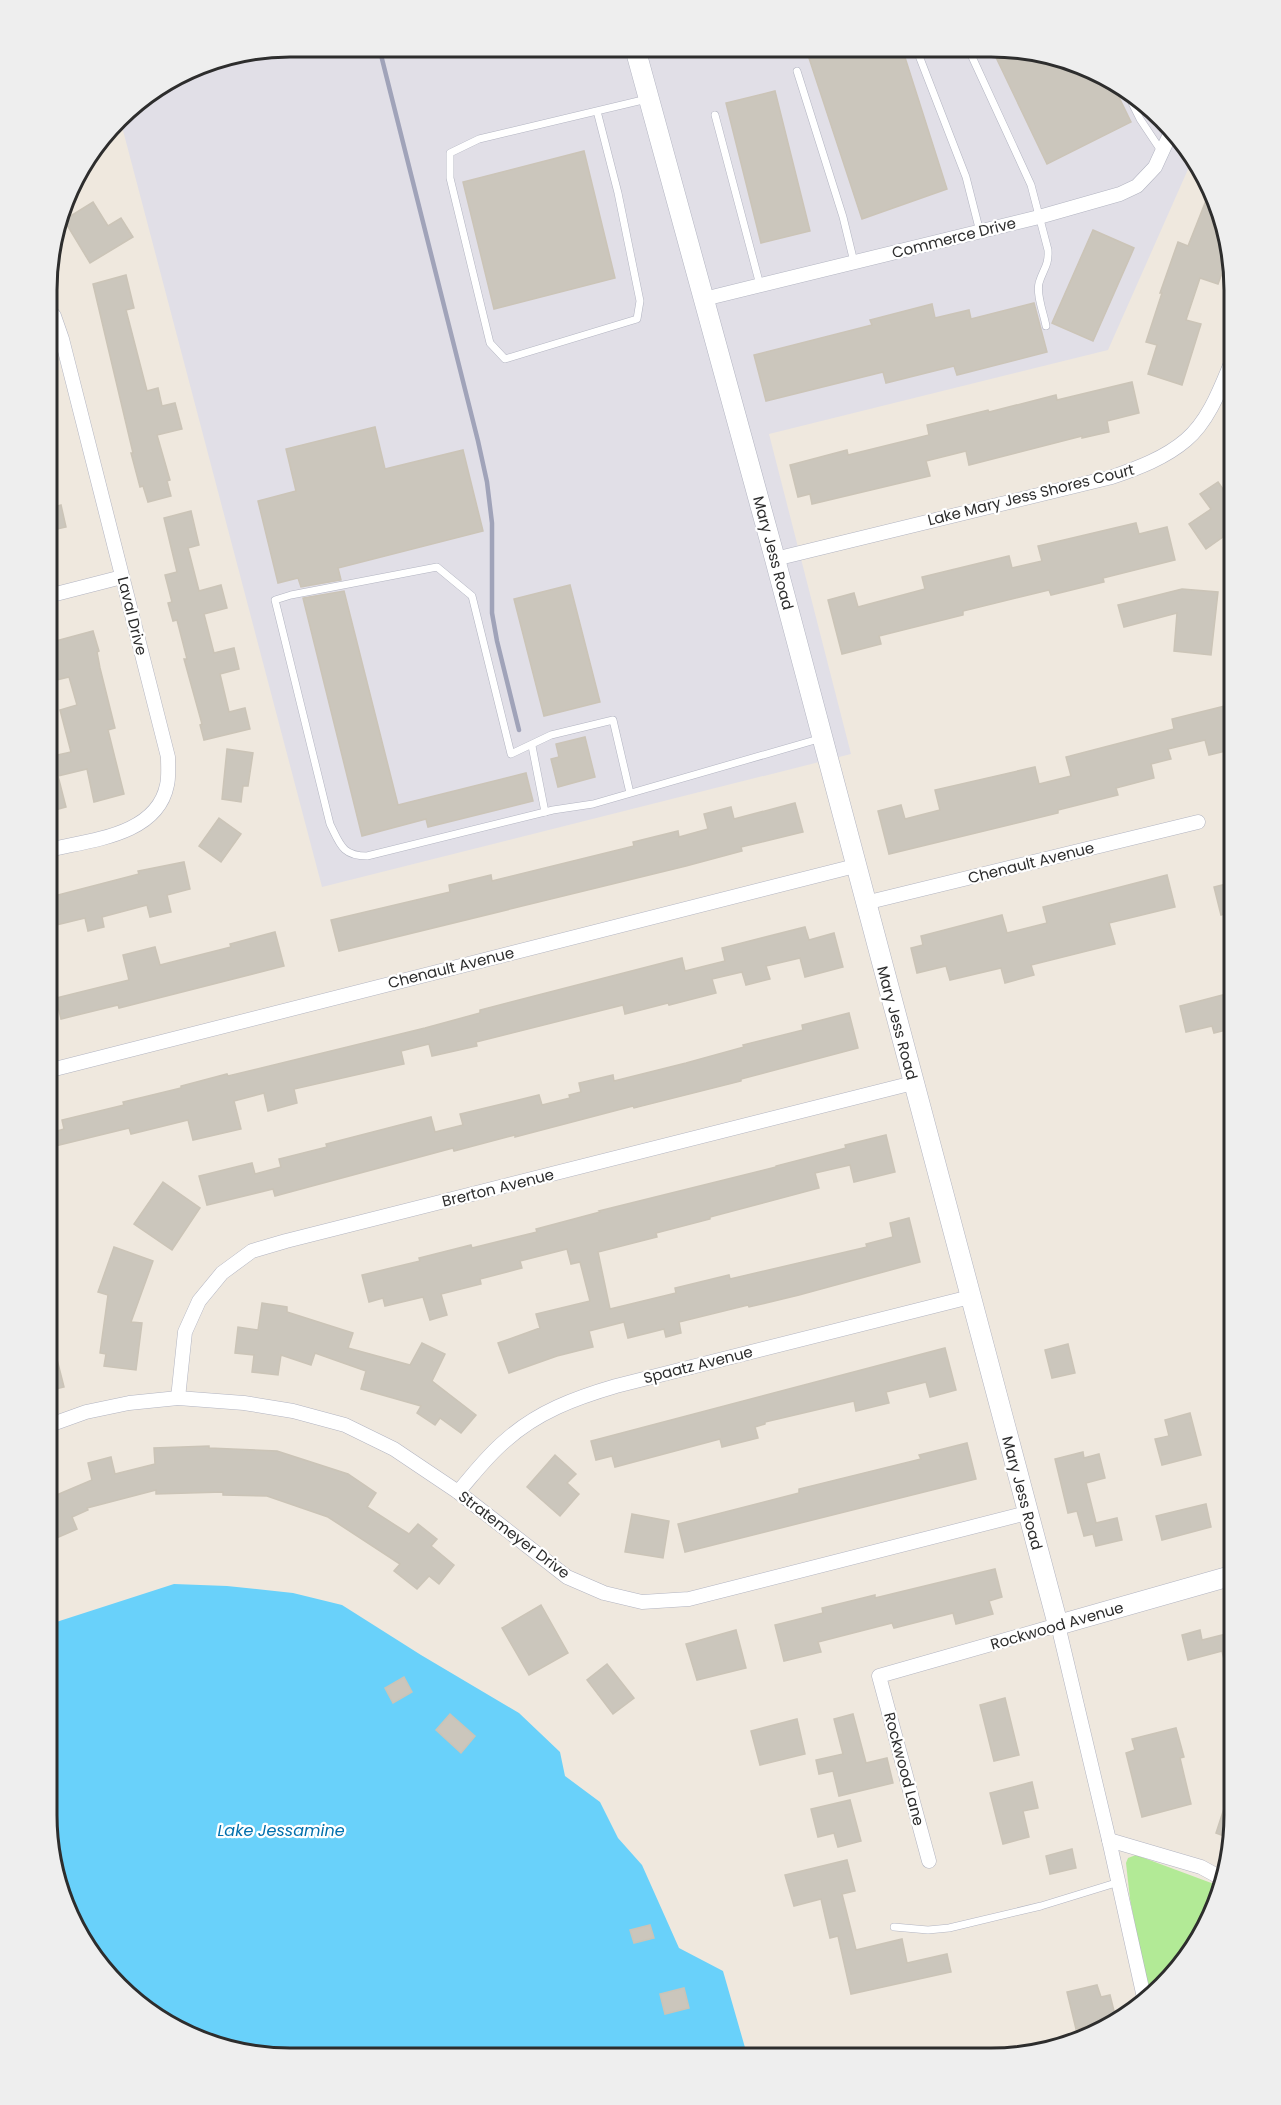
<svg xmlns="http://www.w3.org/2000/svg" width="1281" height="2105" viewBox="0 0 1281 2105" font-family="Poppins,sans-serif">
<style>
.industrial{fill:#e1dfe7}
.green{fill:#b2ea96}
.water{fill:#69d1fa}
.building{fill:#cbc6bc;stroke:#cbc4b7;stroke-width:1.5}
.lines{fill:none;stroke-linecap:round;stroke-linejoin:round}
.lane-casing{stroke:#b2b4c1;stroke-width:8}
.street-casing{stroke:#b2b4c1;stroke-width:15}
.secondary-casing{stroke:#b2b4c1;stroke-width:21}
.lane{stroke:#fff;stroke-width:7}
.street{stroke:#fff;stroke-width:14}
.secondary{stroke:#fff;stroke-width:20}
.rail{stroke:#a0a3b9;stroke-width:4.5}
.labels{text-anchor:middle;stroke-width:4.5;stroke-linejoin:round;paint-order:stroke}
.street-label{font-size:15px;fill:#2d2d2d;stroke:#fff}
.water-label{font-size:16px;font-style:italic;fill:#016fac;stroke:#fff}
.rim{fill:none;stroke:#2d2d2d;stroke-width:3}
</style>
<rect width="100%" height="100%" fill="#efe8de"/>
<path class="industrial" d="M 290,47 L 1023,49 L 1084,65 L 1139,97 L 1184,142 L 1193,158 L 1108,350 L 769,434 L 851,754 L 322,887 L 120,119 L 129,107 L 197,65 Z"/>
<path class="green" d="M 1136,1855 L 1214,1884 L 1221,1889 L 1216,1908 L 1184,1963 L 1149,1998 L 1130,1899 L 1126,1863 L 1128,1858 Z"/>
<path class="water" d="M 174,1584 L 227,1586 L 293,1593 L 342,1605 L 421,1655 L 519,1713 L 560,1752 L 565,1776 L 600,1802 L 618,1838 L 642,1865 L 679,1948 L 723,1971 L 748,2058 L 259,2056 L 197,2040 L 142,2008 L 97,1963 L 65,1908 L 47,1815 L 47,1625 Z"/>
<g class="building">
<path d="M 839,48 L 902,48 L 947,189 L 862,219 L 809,58 Z"/>
<path d="M 992,49 L 1023,49 L 1084,65 L 1111,81 L 1131,122 L 1047,164 Z"/>
<path d="M 775,91 L 810,231 L 761,243 L 726,103 Z"/>
<path d="M 584,151 L 615,278 L 494,309 L 463,182 Z"/>
<path d="M 1207,198 L 1217,202 L 1228,257 L 1218,284 L 1200,278 L 1186,320 L 1201,324 L 1182,385 L 1148,374 L 1157,345 L 1146,342 L 1162,293 L 1160,293 L 1178,242 L 1188,246 Z"/>
<path d="M 93,202 L 108,226 L 121,218 L 133,237 L 90,263 L 64,220 Z"/>
<path d="M 1093,230 L 1134,248 L 1093,341 L 1052,323 Z"/>
<path d="M 126,275 L 134,308 L 126,310 L 147,391 L 158,388 L 162,406 L 175,403 L 182,429 L 157,435 L 170,480 L 167,481 L 171,496 L 148,502 L 143,486 L 140,487 L 131,453 L 133,453 L 93,284 Z"/>
<path d="M 1034,303 L 1047,352 L 957,375 L 954,366 L 886,383 L 883,372 L 766,401 L 754,355 L 872,325 L 870,320 L 932,304 L 935,318 L 969,310 L 971,319 Z"/>
<path d="M 1132,382 L 1139,413 L 1107,421 L 1109,432 L 1082,438 L 1082,436 L 969,465 L 966,451 L 926,461 L 930,476 L 812,504 L 810,494 L 798,497 L 790,465 L 847,450 L 848,455 L 929,435 L 927,425 L 988,410 L 989,412 L 1056,395 L 1057,400 Z"/>
<path d="M 375,427 L 385,469 L 463,450 L 483,531 L 338,568 L 341,580 L 301,587 L 298,578 L 278,583 L 258,501 L 296,491 L 286,449 Z"/>
<path d="M 1218,482 L 1234,505 L 1234,529 L 1206,549 L 1189,524 L 1211,509 L 1200,494 Z"/>
<path d="M 61,505 L 66,527 L 48,531 L 48,509 Z"/>
<path d="M 191,511 L 199,545 L 188,548 L 199,591 L 221,585 L 227,608 L 204,614 L 214,653 L 234,648 L 239,669 L 220,674 L 229,712 L 245,708 L 250,729 L 204,740 L 200,725 L 202,724 L 184,659 L 187,659 L 177,620 L 173,621 L 168,603 L 172,602 L 165,575 L 177,572 L 164,518 Z"/>
<path d="M 1136,523 L 1139,534 L 1167,527 L 1175,560 L 1103,578 L 1104,582 L 1051,595 L 1049,590 L 963,611 L 963,615 L 879,636 L 881,644 L 842,654 L 828,600 L 854,593 L 858,607 L 925,589 L 922,577 L 1009,556 L 1012,568 L 1042,561 L 1038,546 Z"/>
<path d="M 570,585 L 600,702 L 544,716 L 514,599 Z"/>
<path d="M 1182,589 L 1218,592 L 1211,655 L 1174,651 L 1177,613 L 1124,627 L 1118,605 Z"/>
<path d="M 344,591 L 398,805 L 526,773 L 533,801 L 428,827 L 426,819 L 362,836 L 303,598 Z"/>
<path d="M 93,631 L 99,651 L 97,652 L 100,668 L 115,728 L 108,730 L 124,794 L 94,802 L 87,769 L 58,776 L 66,807 L 48,812 L 48,757 L 71,752 L 60,710 L 77,705 L 69,677 L 52,681 L 48,666 L 48,643 Z"/>
<path d="M 1225,706 L 1234,749 L 1209,755 L 1205,740 L 1168,749 L 1171,759 L 1151,764 L 1154,778 L 1116,788 L 1118,795 L 1058,810 L 1058,813 L 889,854 L 878,811 L 901,805 L 905,819 L 940,810 L 935,790 L 1035,767 L 1039,784 L 1071,776 L 1066,757 L 1174,729 L 1172,719 Z"/>
<path d="M 585,737 L 595,777 L 558,787 L 551,759 L 559,757 L 556,744 Z"/>
<path d="M 227,749 L 253,753 L 248,786 L 243,786 L 241,802 L 222,799 Z"/>
<path d="M 795,803 L 803,832 L 741,847 L 742,851 L 686,866 L 339,951 L 331,920 L 450,892 L 449,885 L 491,875 L 492,881 L 634,846 L 633,842 L 678,831 L 679,837 L 708,829 L 704,814 L 731,807 L 734,819 Z"/>
<path d="M 219,818 L 241,834 L 221,862 L 199,846 Z"/>
<path d="M 184,862 L 190,889 L 167,895 L 171,912 L 150,917 L 147,905 L 102,917 L 104,927 L 88,931 L 85,918 L 48,927 L 48,907 L 56,905 L 54,896 L 139,874 L 138,871 Z"/>
<path d="M 1167,875 L 1175,907 L 1109,923 L 1115,944 L 1031,965 L 1034,975 L 1005,983 L 1001,968 L 950,980 L 946,966 L 917,973 L 911,948 L 923,945 L 921,936 L 1002,915 L 1007,933 L 1047,923 L 1043,907 Z"/>
<path d="M 1234,882 L 1234,911 L 1221,915 L 1214,887 Z"/>
<path d="M 805,927 L 809,940 L 834,933 L 843,967 L 805,977 L 800,958 L 766,966 L 770,979 L 746,985 L 742,972 L 712,979 L 716,993 L 669,1005 L 668,1003 L 625,1014 L 623,1005 L 476,1042 L 477,1046 L 432,1056 L 429,1044 L 401,1051 L 404,1064 L 294,1089 L 297,1103 L 268,1111 L 264,1093 L 234,1101 L 241,1129 L 193,1140 L 188,1120 L 131,1134 L 129,1128 L 47,1148 L 47,1134 L 64,1129 L 62,1120 L 124,1105 L 123,1102 L 181,1088 L 181,1086 L 227,1074 L 228,1076 L 425,1028 L 480,1013 L 480,1010 L 682,958 L 685,971 L 725,961 L 722,948 Z"/>
<path d="M 275,932 L 284,966 L 119,1008 L 118,1005 L 61,1019 L 56,998 L 129,980 L 123,955 L 155,947 L 160,965 L 231,947 L 230,944 Z"/>
<path d="M 1234,992 L 1234,1028 L 1214,1033 L 1212,1026 L 1186,1032 L 1180,1006 Z"/>
<path d="M 849,1013 L 858,1048 L 741,1079 L 741,1081 L 634,1108 L 633,1106 L 515,1137 L 515,1135 L 454,1151 L 453,1148 L 275,1196 L 273,1189 L 207,1205 L 199,1176 L 252,1163 L 255,1174 L 281,1167 L 279,1159 L 327,1147 L 326,1144 L 431,1117 L 435,1132 L 463,1125 L 460,1114 L 539,1095 L 542,1105 L 570,1098 L 569,1095 L 581,1092 L 579,1083 L 613,1075 L 614,1081 L 686,1063 L 744,1047 L 743,1045 L 803,1030 L 802,1025 Z"/>
<path d="M 886,1135 L 895,1172 L 854,1182 L 850,1165 L 815,1173 L 819,1188 L 710,1217 L 710,1219 L 656,1233 L 657,1237 L 598,1252 L 610,1309 L 676,1293 L 675,1288 L 729,1275 L 730,1279 L 867,1247 L 866,1244 L 893,1237 L 890,1223 L 909,1218 L 920,1262 L 799,1295 L 749,1307 L 748,1305 L 679,1322 L 681,1333 L 666,1337 L 664,1329 L 628,1338 L 624,1322 L 589,1331 L 593,1347 L 557,1356 L 509,1373 L 498,1343 L 540,1328 L 536,1314 L 590,1301 L 580,1262 L 571,1264 L 567,1249 L 520,1261 L 522,1268 L 480,1279 L 481,1284 L 441,1294 L 447,1315 L 430,1320 L 423,1297 L 385,1306 L 383,1298 L 369,1302 L 362,1275 L 420,1261 L 419,1258 L 471,1245 L 472,1248 L 537,1232 L 536,1229 L 600,1212 L 599,1211 L 776,1167 L 776,1166 L 846,1148 L 845,1145 Z"/>
<path d="M 163,1182 L 200,1208 L 172,1250 L 134,1224 Z"/>
<path d="M 114,1247 L 153,1261 L 131,1322 L 142,1323 L 136,1370 L 104,1366 L 106,1354 L 100,1353 L 108,1295 L 98,1292 Z"/>
<path d="M 262,1303 L 287,1307 L 287,1312 L 353,1333 L 348,1348 L 410,1365 L 422,1343 L 445,1354 L 432,1381 L 476,1415 L 461,1433 L 440,1418 L 435,1425 L 417,1413 L 421,1406 L 361,1389 L 366,1371 L 315,1353 L 311,1365 L 281,1355 L 278,1375 L 252,1372 L 254,1355 L 235,1353 L 238,1327 L 258,1330 Z"/>
<path d="M 52,1340 L 64,1387 L 47,1391 L 47,1341 Z"/>
<path d="M 1068,1344 L 1075,1373 L 1052,1378 L 1045,1350 Z"/>
<path d="M 945,1348 L 956,1390 L 930,1397 L 926,1382 L 886,1392 L 889,1403 L 856,1411 L 854,1401 L 765,1422 L 765,1424 L 755,1427 L 758,1438 L 722,1447 L 720,1439 L 615,1467 L 612,1456 L 596,1460 L 591,1441 Z"/>
<path d="M 1190,1413 L 1201,1455 L 1162,1465 L 1155,1439 L 1169,1436 L 1165,1420 Z"/>
<path d="M 967,1443 L 976,1479 L 685,1552 L 678,1524 L 799,1493 L 799,1489 L 921,1459 L 919,1455 Z"/>
<path d="M 209,1446 L 209,1448 L 277,1451 L 348,1474 L 376,1493 L 367,1507 L 409,1534 L 418,1524 L 437,1539 L 431,1546 L 454,1565 L 439,1584 L 429,1576 L 417,1589 L 394,1571 L 400,1564 L 328,1517 L 267,1496 L 223,1495 L 223,1492 L 156,1494 L 156,1490 L 87,1508 L 88,1510 L 72,1517 L 77,1529 L 47,1542 L 47,1499 L 92,1480 L 88,1463 L 111,1457 L 115,1474 L 155,1464 L 154,1448 Z"/>
<path d="M 1083,1452 L 1084,1458 L 1099,1454 L 1105,1478 L 1086,1483 L 1096,1523 L 1117,1518 L 1122,1540 L 1096,1546 L 1093,1534 L 1084,1536 L 1077,1511 L 1068,1513 L 1055,1459 Z"/>
<path d="M 555,1455 L 576,1474 L 567,1483 L 579,1494 L 560,1516 L 527,1487 Z"/>
<path d="M 1206,1504 L 1211,1527 L 1162,1540 L 1156,1516 Z"/>
<path d="M 632,1514 L 669,1521 L 663,1558 L 625,1552 Z"/>
<path d="M 995,1569 L 1002,1597 L 989,1601 L 993,1614 L 956,1624 L 953,1613 L 894,1628 L 892,1623 L 818,1642 L 821,1652 L 784,1661 L 775,1625 L 823,1613 L 822,1608 L 875,1595 L 875,1598 Z"/>
<path d="M 541,1605 L 568,1653 L 529,1675 L 502,1628 Z"/>
<path d="M 736,1630 L 746,1668 L 697,1680 L 686,1644 Z"/>
<path d="M 1200,1630 L 1202,1640 L 1234,1632 L 1234,1678 L 1229,1679 L 1222,1651 L 1188,1660 L 1182,1635 Z"/>
<path d="M 607,1664 L 634,1698 L 613,1714 L 587,1680 Z"/>
<path d="M 404,1677 L 412,1692 L 393,1703 L 385,1688 Z"/>
<path d="M 1005,1698 L 1019,1755 L 994,1761 L 980,1705 Z"/>
<path d="M 450,1714 L 475,1736 L 461,1753 L 436,1730 Z"/>
<path d="M 853,1714 L 866,1763 L 887,1758 L 893,1783 L 839,1796 L 833,1771 L 819,1774 L 816,1760 L 843,1754 L 834,1719 Z"/>
<path d="M 797,1719 L 805,1754 L 760,1765 L 751,1731 Z"/>
<path d="M 1176,1728 L 1184,1757 L 1180,1758 L 1191,1804 L 1142,1817 L 1126,1753 L 1135,1750 L 1132,1739 Z"/>
<path d="M 1032,1782 L 1038,1808 L 1023,1811 L 1029,1837 L 1003,1844 L 990,1793 Z"/>
<path d="M 1231,1787 L 1234,1787 L 1234,1831 L 1232,1839 L 1216,1833 Z"/>
<path d="M 850,1800 L 861,1841 L 838,1847 L 834,1833 L 818,1837 L 811,1809 Z"/>
<path d="M 1072,1849 L 1076,1868 L 1050,1874 L 1046,1856 Z"/>
<path d="M 847,1860 L 855,1891 L 842,1894 L 856,1950 L 902,1939 L 907,1963 L 947,1954 L 951,1972 L 851,1994 L 838,1936 L 830,1938 L 821,1899 L 794,1906 L 785,1875 Z"/>
<path d="M 650,1925 L 654,1938 L 634,1943 L 630,1930 Z"/>
<path d="M 1097,1985 L 1101,1997 L 1110,1995 L 1116,2019 L 1076,2029 L 1067,1992 Z"/>
<path d="M 684,1988 L 689,2008 L 665,2014 L 660,1994 Z"/>
</g>
<g class="lines">
<g class="lane-casing">
<g id="lane">
<path d="M 916,48 L 966,177 L 980,232"/>
<path d="M 968,48 L 1031,185 L 1048,250 C 1049,266 1043,269 1039,283 C 1036,295 1044,314 1046,326"/>
<path d="M 797,71 L 843,217 L 854,262"/>
<path d="M 1125,89 L 1140,119 L 1162,152"/>
<path d="M 597,111 L 618,193 L 640,301 L 637,319 L 505,359 L 490,343 L 450,178 L 450,153 L 479,139 L 647,99"/>
<path d="M 715,115 L 760,285"/>
<path d="M 532,746 L 545,812"/>
<path d="M 630,793 L 613,720 L 551,735 L 511,754 L 472,596 L 437,567 L 291,595 L 275,600 L 330,824 C 340,844 342,856 367,856 L 553,810 L 593,804 L 822,738"/>
<path d="M 894,1927 L 928,1930 L 949,1928 L 1041,1906 L 1119,1882"/>
</g>
</g>
<g class="street-casing">
<g id="street">
<path d="M 704,299 L 1039,217 L 1120,194 L 1137,186 L 1155,167 L 1172,130"/>
<path d="M 775,559 L 1112,477 C 1138,468 1165,458 1186,440 C 1210,420 1222,384 1234,356"/>
<path d="M 48,596 L 122,577"/>
<path d="M 48,850 C 89,840 157,836 167,785 C 169,777 168,766 168,757 L 62,339 L 54,316 L 48,309"/>
<path d="M 865,903 L 1198,822"/>
<path d="M 47,1071 L 855,866"/>
<path d="M 178,1398 L 185,1332 L 199,1301 L 222,1273 L 252,1251 L 286,1241 L 913,1083"/>
<path d="M 47,1426 L 86,1412 L 129,1403 L 178,1398 L 244,1403 L 293,1411 L 345,1425 L 394,1449 L 458,1492 L 567,1577 L 604,1593 L 642,1602 L 689,1599 L 1027,1513"/>
<path d="M 458,1492 C 473,1475 487,1456 505,1441 C 537,1412 575,1398 616,1386 L 970,1297"/>
<path d="M 1109,1840 L 1201,1867 L 1223,1879"/>
<path d="M 929,1861 L 879,1676 L 1058,1625 L 1109,1840 L 1145,2002"/>
</g>
</g>
<g class="secondary-casing">
<path id="secondary" d="M 635,48 L 775,559 L 1058,1625 L 1234,1575"/>
</g>
<use href="#lane" class="lane"/>
<use href="#street" class="street"/>
<use href="#secondary" class="secondary"/>
<path class="rail" d="M 379,47 L 478,441 L 487,482 L 492,523 L 492,613 L 497,641 L 519,730"/>
</g>
<g class="labels">
<g class="street-label">
<text transform="translate(954 238) rotate(-14)" y="5">Commerce Drive</text>
<text transform="translate(1031 495) rotate(-14)" y="5">Lake Mary Jess Shores Court</text>
<text transform="translate(773 553) rotate(75)" y="5">Mary Jess Road</text>
<text transform="translate(132 616) rotate(76)" y="5">Laval Drive</text>
<text transform="translate(1031 863) rotate(-14)" y="5">Chenault Avenue</text>
<text transform="translate(451 968) rotate(-14)" y="5">Chenault Avenue</text>
<text transform="translate(897 1023) rotate(75)" y="5">Mary Jess Road</text>
<text transform="translate(498 1188) rotate(-14)" y="5">Brerton Avenue</text>
<text transform="translate(698 1365) rotate(-14)" y="5">Spaatz Avenue</text>
<text transform="translate(1022 1493) rotate(75)" y="5">Mary Jess Road</text>
<text transform="translate(514 1535) rotate(37)" y="5">Stratemeyer Drive</text>
<text transform="translate(1057 1626) rotate(-16)" y="5">Rockwood Avenue</text>
<text transform="translate(904 1769) rotate(75)" y="5">Rockwood Lane</text>
</g>
<g class="water-label">
<text x="281" y="1836">Lake Jessamine</text>
</g>
</g>
<path d="M0 0H1281V2105H0ZM290 57H991A233 233 0 0 1 1224 290V1815A233 233 0 0 1 991 2048H290A233 233 0 0 1 57 1815V290A233 233 0 0 1 290 57Z" fill="#eee" fill-rule="evenodd"/>
<path class="rim" d="M290 57H991A233 233 0 0 1 1224 290V1815A233 233 0 0 1 991 2048H290A233 233 0 0 1 57 1815V290A233 233 0 0 1 290 57Z"/>
</svg>
